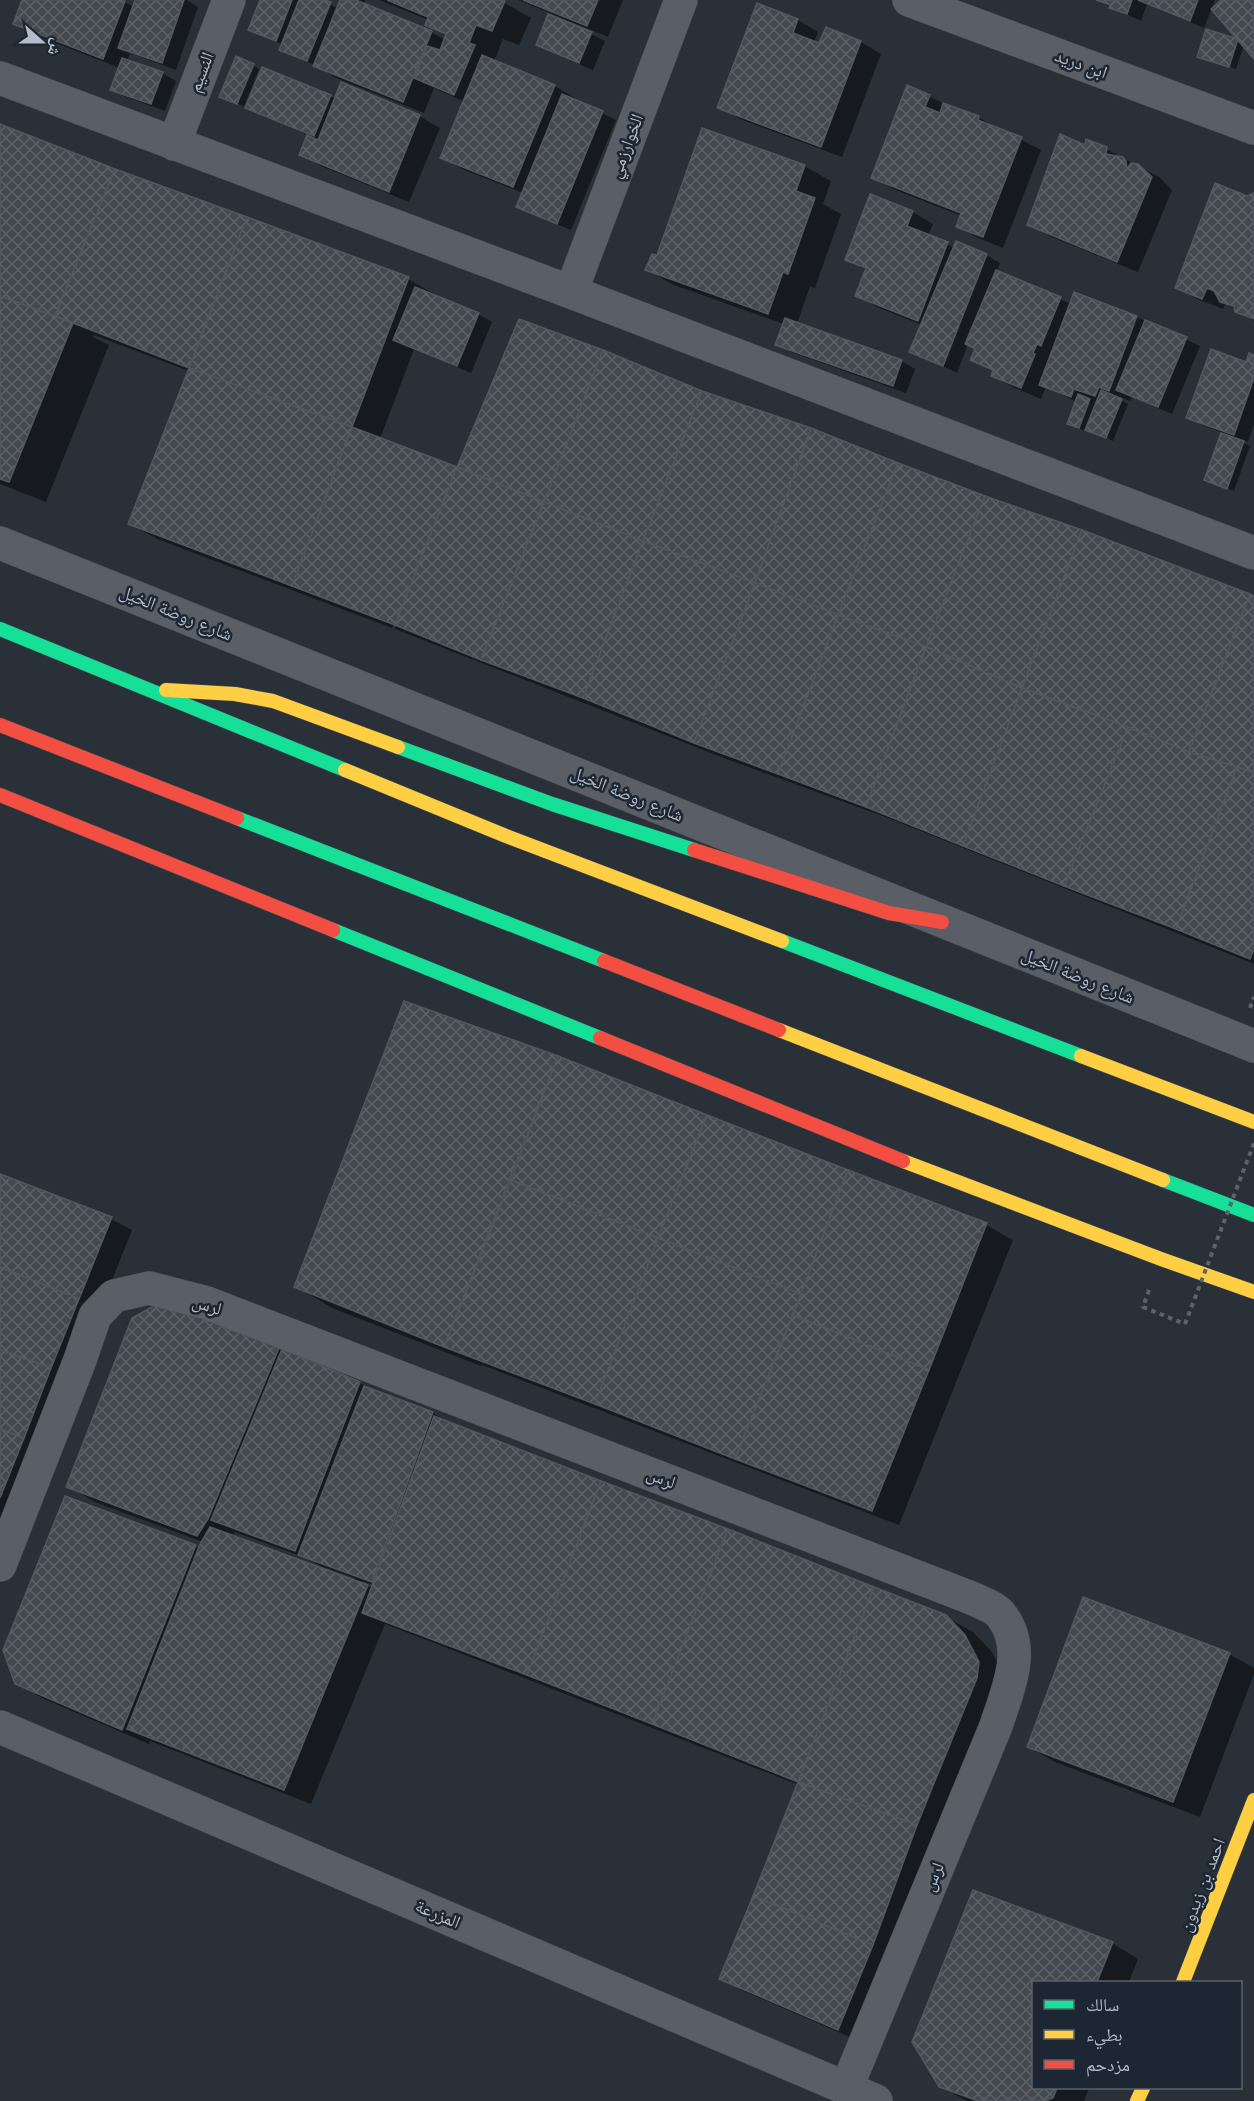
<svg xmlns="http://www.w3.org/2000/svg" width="1254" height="2101" viewBox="0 0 1254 2101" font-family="Jost,'Noto Naskh Arabic',sans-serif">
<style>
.shadow{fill:#0007;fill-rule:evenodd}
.building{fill:url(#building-cross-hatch);stroke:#52575f;stroke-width:1.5}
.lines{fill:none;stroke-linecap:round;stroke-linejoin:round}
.street-casing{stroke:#484c53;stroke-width:34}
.fast-casing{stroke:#484c53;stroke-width:15}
.slow-casing{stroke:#484c53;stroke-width:15}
.jam-casing{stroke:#484c53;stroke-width:15}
.path{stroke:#5d636a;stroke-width:4;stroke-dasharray:4.5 4.5;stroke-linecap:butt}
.street{stroke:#5a5e66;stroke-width:33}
.fast{stroke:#16e098;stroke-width:14}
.slow{stroke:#ffcf43;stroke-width:14}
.jam{stroke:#f24e42;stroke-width:14}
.path-bridge{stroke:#5d636a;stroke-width:4;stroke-dasharray:4.5 4.5;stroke-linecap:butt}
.labels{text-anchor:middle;stroke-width:5;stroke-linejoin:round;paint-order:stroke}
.street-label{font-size:18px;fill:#b4bcc9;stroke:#1d2633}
</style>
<defs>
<pattern id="building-cross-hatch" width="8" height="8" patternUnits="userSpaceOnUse" patternTransform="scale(1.5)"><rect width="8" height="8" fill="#444950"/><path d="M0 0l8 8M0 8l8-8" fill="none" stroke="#5d6168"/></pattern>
</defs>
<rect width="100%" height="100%" fill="#2a3038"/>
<g class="shadow">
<path d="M 24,0 L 120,0 L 134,7 L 137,0 L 187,0 L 198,7 L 176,70 L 130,53 L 127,61 L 162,73 L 176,81 L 165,111 L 126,97 L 112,89 L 120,68 L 35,35 L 15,24 Z"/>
<path d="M 262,0 L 321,0 L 339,9 L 341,2 L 338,0 L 365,0 L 364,5 L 431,32 L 445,40 L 447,36 L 426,24 L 428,20 L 379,0 L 506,0 L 505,3 L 531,18 L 519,45 L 503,39 L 495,59 L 501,62 L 500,64 L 555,86 L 575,98 L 574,100 L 616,120 L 571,230 L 531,214 L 518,206 L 523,193 L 462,169 L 442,157 L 465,102 L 434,88 L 424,113 L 336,78 L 315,65 L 295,57 L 281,49 L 283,45 L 250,29 Z"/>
<path d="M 518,0 L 623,0 L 608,37 Z"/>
<path d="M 1095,0 L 1215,0 L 1204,28 L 1147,4 L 1141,21 Z"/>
<path d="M 1223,0 L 1254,0 L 1254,56 L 1244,45 L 1236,69 L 1199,56 L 1207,31 L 1243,43 Z"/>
<path d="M 798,20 L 818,32 L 814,43 L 820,45 L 826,29 L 861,42 L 881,54 L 842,157 L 740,119 L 719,107 Z"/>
<path d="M 591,34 L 605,41 L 593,70 L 551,52 L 538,45 Z"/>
<path d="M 253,65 L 259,69 L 244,106 L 227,100 Z"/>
<path d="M 330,96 L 336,99 L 419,116 L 440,128 L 409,202 L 321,166 L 301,154 L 309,135 L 261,115 L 247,107 Z"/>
<path d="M 929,96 L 944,104 L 979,118 L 1041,150 L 1003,248 L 978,238 L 958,226 L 962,216 L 893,189 L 873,177 Z"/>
<path d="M 0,126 L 408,279 L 434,294 L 434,296 L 478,314 L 492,322 L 471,373 L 414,349 L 380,439 L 457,468 L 702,393 L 1254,598 L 1254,964 L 888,818 L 721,757 L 395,629 L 458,470 L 454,470 L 392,628 L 157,539 L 130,524 L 189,371 L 94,335 L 93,337 L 109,345 L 46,502 L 0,484 Z"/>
<path d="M 1086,147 L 1106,149 L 1159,177 L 1172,190 L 1138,272 L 1049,236 L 1029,224 Z"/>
<path d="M 804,166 L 831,181 L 823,204 L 841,214 L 815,288 L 810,286 L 797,324 L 901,361 L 915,369 L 906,393 L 791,352 L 777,344 L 784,324 L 674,285 L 647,270 L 658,257 Z"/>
<path d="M 1254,194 L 1254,321 L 1226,303 L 1223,309 L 1197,299 L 1176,287 L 1247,197 Z"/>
<path d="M 913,212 L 933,224 L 928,236 L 955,248 L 986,255 L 1000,263 L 997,271 L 1071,304 L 1075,294 L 1137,317 L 1200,346 L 1172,414 L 1132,397 L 1130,401 L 1120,397 L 1119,399 L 1128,404 L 1113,441 L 1086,428 L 1085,431 L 1075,427 L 1077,402 L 1046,387 L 1041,399 L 1013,387 L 992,375 L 994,372 L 972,359 L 977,349 L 968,344 L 957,373 L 911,351 L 922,325 L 877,307 L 857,295 L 866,270 L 846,259 Z"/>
<path d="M 1254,356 L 1254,424 L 1248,442 L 1241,439 L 1241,441 L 1250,446 L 1234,491 L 1205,479 L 1223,433 L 1202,425 L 1188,417 Z"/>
<path d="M 557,1057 L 986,1225 L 1013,1240 L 899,1525 L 482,1365 L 481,1366 L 332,1308 L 296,1286 Z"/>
<path d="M 0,1176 L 111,1219 L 132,1230 L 14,1526 L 0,1580 Z"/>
<path d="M 278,1349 L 360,1383 L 373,1391 L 433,1413 L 453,1425 L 946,1617 L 973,1632 L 992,1652 L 1005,1679 L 859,2041 L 741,1990 L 721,1978 L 799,1785 L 385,1624 L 311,1804 L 150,1741 L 149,1744 L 44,1699 L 17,1683 L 195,1546 L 200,1549 L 203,1542 L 95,1502 L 68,1486 ZM 235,1532 L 309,1559 L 321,1566 L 355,1578 L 354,1581 L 233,1537 ZM 362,1581 L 374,1585 L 373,1589 L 361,1583 Z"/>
<path d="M 1229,1654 L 1254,1668 L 1254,1674 L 1200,1817 L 1055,1762 L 1028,1747 Z"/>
<path d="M 974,1891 L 1112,1943 L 1138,1959 L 1129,1982 L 1034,1982 L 1034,2088 L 1089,2088 L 1084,2101 L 967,2101 L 940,2086 Z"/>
</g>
<g class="building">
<path d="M 22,0 L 124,0 L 125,1 L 103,59 L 13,24 Z"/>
<path d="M 135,0 L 184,0 L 162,63 L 118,48 Z"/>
<path d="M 260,0 L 292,0 L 276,41 L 248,30 Z"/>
<path d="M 299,0 L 325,0 L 331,2 L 307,61 L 279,50 Z"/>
<path d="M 340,0 L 356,0 L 432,31 L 403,102 L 313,66 Z"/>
<path d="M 387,0 L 502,0 L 505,1 L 492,31 L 476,25 L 469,43 L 475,45 L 454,95 L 414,78 L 427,46 L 440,50 L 446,34 L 425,25 L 428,17 Z"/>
<path d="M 523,0 L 598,0 L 587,26 Z"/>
<path d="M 1096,0 L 1132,0 L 1127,14 L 1109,8 L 1110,5 Z"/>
<path d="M 1138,0 L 1198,0 L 1190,21 Z"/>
<path d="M 1221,0 L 1254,0 L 1254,59 L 1211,9 Z"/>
<path d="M 757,3 L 798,19 L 793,33 L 819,43 L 826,27 L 861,41 L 821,147 L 717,108 Z"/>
<path d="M 548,14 L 592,32 L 579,63 L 536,45 Z"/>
<path d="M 1206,29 L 1238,39 L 1229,67 L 1197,57 Z"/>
<path d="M 482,55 L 555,85 L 513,187 L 440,158 Z"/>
<path d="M 236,56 L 254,64 L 237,104 L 219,97 Z"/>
<path d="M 122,58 L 163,72 L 151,104 L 110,90 Z"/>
<path d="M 262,67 L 331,95 L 314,136 L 245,108 Z"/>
<path d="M 341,82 L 420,115 L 389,192 L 299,155 L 307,135 L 318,140 Z"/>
<path d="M 907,85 L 930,95 L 925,107 L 940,113 L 943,103 L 979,116 L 978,120 L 1022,137 L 983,237 L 956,227 L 961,213 L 871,178 Z"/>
<path d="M 562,94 L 603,111 L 557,224 L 516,207 Z"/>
<path d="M 0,124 L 115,169 L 55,316 L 0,296 Z"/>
<path d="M 702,128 L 805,165 L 796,191 L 815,198 L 788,274 L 783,272 L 768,314 L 645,270 L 652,254 L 657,255 Z"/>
<path d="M 1060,134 L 1085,145 L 1086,139 L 1107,147 L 1106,154 L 1123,157 L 1126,161 L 1127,169 L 1131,163 L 1138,164 L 1152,177 L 1117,262 L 1027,225 Z"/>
<path d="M 115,169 L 247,217 L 189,368 L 55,316 Z"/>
<path d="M 1215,183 L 1247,196 L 1254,193 L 1254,319 L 1235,312 L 1234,306 L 1220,302 L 1214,291 L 1207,288 L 1202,299 L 1175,288 Z"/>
<path d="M 870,194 L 913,211 L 907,226 L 948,242 L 918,321 L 855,296 L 866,268 L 845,260 Z"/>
<path d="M 247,217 L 409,277 L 352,427 L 189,368 Z"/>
<path d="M 956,241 L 987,254 L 943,366 L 909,352 Z"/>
<path d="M 996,270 L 1061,297 L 1041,346 L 1037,344 L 1033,353 L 1035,354 L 1021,388 L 991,376 L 993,370 L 970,360 L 975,349 L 965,344 Z"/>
<path d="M 415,287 L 479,313 L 457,366 L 393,340 Z"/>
<path d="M 1074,292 L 1137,316 L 1109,391 L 1099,387 L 1095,396 L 1074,389 L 1071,397 L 1039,385 Z"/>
<path d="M 0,296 L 73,323 L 9,482 L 0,479 Z"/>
<path d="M 785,318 L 902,360 L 893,386 L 775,345 Z"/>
<path d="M 519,319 L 603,350 L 544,502 L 457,467 Z"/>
<path d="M 1145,320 L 1187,337 L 1158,407 L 1116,390 Z"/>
<path d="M 1211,349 L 1246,362 L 1249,353 L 1254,355 L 1254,378 L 1234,435 L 1186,418 Z"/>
<path d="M 603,350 L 702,391 L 643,541 L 544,502 Z"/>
<path d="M 189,368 L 352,427 L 292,586 L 128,524 Z"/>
<path d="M 1101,390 L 1122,399 L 1106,438 L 1085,430 Z"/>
<path d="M 702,391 L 811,428 L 755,583 L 643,541 Z"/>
<path d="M 1078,394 L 1090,399 L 1079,428 L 1067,424 Z"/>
<path d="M 352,427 L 457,467 L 395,625 L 292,586 Z"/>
<path d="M 811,428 L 898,463 L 838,615 L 755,583 Z"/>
<path d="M 1221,433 L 1244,441 L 1227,489 L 1204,480 Z"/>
<path d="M 898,463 L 985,496 L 926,647 L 838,615 Z"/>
<path d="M 457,467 L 544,502 L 481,660 L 395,625 Z"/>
<path d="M 985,496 L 1082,530 L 1022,688 L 926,647 Z"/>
<path d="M 544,502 L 643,541 L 583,698 L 481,660 Z"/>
<path d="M 1082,530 L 1250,594 L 1189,752 L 1022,688 Z"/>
<path d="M 643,541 L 755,583 L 694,743 L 583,698 Z"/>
<path d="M 755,583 L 838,615 L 778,774 L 694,743 Z"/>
<path d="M 1250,594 L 1254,596 L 1254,773 L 1189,752 Z"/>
<path d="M 838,615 L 926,647 L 866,807 L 778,774 Z"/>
<path d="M 926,647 L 1022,688 L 963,846 L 866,807 Z"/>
<path d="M 1022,688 L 1128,727 L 1064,886 L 963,846 Z"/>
<path d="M 1128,727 L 1189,752 L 1237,767 L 1176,929 L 1064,886 Z"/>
<path d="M 1237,767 L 1254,773 L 1254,949 L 1250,959 L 1176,929 Z"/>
<path d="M 404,1001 L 558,1056 L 444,1347 L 294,1287 Z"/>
<path d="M 558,1056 L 707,1115 L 658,1238 L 511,1180 Z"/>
<path d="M 707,1115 L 848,1170 L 801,1294 L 658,1238 Z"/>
<path d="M 848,1170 L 987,1223 L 929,1370 L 793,1315 Z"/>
<path d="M 0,1174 L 112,1217 L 79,1299 L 0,1267 Z"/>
<path d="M 511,1180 L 658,1238 L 595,1404 L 444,1347 Z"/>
<path d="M 658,1238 L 801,1294 L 735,1459 L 595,1404 Z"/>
<path d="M 0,1267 L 79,1299 L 51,1368 L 0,1350 Z"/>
<path d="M 166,1299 L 279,1348 L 208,1519 L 197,1536 L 66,1487 L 132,1318 Z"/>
<path d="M 793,1315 L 929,1370 L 872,1511 L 735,1459 Z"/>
<path d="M 282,1349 L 360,1382 L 295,1551 L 211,1520 Z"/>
<path d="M 0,1350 L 51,1368 L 24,1438 L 0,1429 Z"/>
<path d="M 364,1386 L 433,1412 L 372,1582 L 298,1555 Z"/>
<path d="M 434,1416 L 601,1481 L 527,1675 L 362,1613 Z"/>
<path d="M 0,1429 L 24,1438 L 0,1498 Z"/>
<path d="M 601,1481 L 728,1529 L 652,1724 L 527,1675 Z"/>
<path d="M 65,1496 L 196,1545 L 122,1730 L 15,1684 L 3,1650 Z"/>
<path d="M 210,1527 L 368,1585 L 284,1790 L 127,1729 L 200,1544 Z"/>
<path d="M 728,1529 L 874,1587 L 798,1782 L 652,1724 Z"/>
<path d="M 874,1587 L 946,1615 L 965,1635 L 979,1662 L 977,1678 L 917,1825 L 798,1782 Z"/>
<path d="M 1083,1597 L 1230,1653 L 1173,1802 L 1027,1747 Z"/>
<path d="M 798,1782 L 917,1825 L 873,1945 L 753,1896 Z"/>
<path d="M 973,1890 L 1113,1942 L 1097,1982 L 1034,1982 L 1034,2088 L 1057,2088 L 1053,2098 L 1045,2101 L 978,2101 L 939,2087 L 912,2042 Z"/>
<path d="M 753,1896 L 873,1945 L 838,2030 L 719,1979 Z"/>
</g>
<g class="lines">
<g class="street-casing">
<g id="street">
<path d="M 909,0 L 1254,128"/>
<path d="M 0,78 L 571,292 L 1254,553"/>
<path d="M 174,144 L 229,0"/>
<path d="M 571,292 L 681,0"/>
<path d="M 0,543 C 418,710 836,879 1254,1046"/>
<path d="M 0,1565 L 80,1360 L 95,1316 L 114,1296 L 149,1288 L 207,1303 L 969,1597 C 978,1601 995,1607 1001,1615 C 1028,1649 1007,1691 996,1726 L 846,2089"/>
<path d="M 0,1727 L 876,2101"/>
</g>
</g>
<g class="fast-casing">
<g id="fast">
<path d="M 0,629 L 345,770"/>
<path d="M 398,747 L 552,804 L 694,850"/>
<path d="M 237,818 L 604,961"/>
<path d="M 333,930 L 600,1038"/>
<path d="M 782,941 L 1081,1056"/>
<path d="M 1163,1180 L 1254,1215"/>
</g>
</g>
<g class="slow-casing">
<g id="slow">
<path d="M 166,690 L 235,694 L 273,701 L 398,747"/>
<path d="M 345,770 L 506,836 L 782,941"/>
<path d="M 779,1030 L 1163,1180"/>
<path d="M 1081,1056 L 1254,1122"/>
<path d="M 903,1161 L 1161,1259 L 1254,1292"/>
<path d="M 1183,1982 L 1254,1800"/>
<path d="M 1137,2101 L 1143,2088"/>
</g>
</g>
<g class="jam-casing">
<g id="jam">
<path d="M 0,725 L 237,818"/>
<path d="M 0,795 L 333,930"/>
<path d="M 694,850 L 889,913 L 942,922"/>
<path d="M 604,961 L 779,1030"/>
<path d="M 600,1038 L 903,1161"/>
</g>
</g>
<g class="path">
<path d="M 1250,1008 L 1254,997"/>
<path d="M 1149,1290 L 1143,1307 L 1185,1324"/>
</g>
<use href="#street" class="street"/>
<use href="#fast" class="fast"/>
<use href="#slow" class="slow"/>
<use href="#jam" class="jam"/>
<path class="path-bridge" d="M 1185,1324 L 1254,1143"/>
</g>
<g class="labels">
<g class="street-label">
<text transform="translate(1081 64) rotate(20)" y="6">ابن دريد</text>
<text transform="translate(201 72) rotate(-69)" y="6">النسيم</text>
<text transform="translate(626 146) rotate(-69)" y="6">الخوارزمي</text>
<text transform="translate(176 613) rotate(22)" y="6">شارع روضة الخيل</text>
<text transform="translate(627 794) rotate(22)" y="6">شارع روضة الخيل</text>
<text transform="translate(1078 976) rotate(22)" y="6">شارع روضة الخيل</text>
<text transform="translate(207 1305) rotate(18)" y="6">لرس</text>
<text transform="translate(661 1478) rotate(21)" y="6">لرس</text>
<text transform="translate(933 1877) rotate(-68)" y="6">لرس</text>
<text transform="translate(1202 1885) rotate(-69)" y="6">احمد بن زيدون</text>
<text transform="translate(438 1914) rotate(23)" y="6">المزرعة</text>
</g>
</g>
<rect x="1032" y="1981" width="210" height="108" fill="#1d2633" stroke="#59626f" stroke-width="1.5"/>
<rect x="1044" y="2000" width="30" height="9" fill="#16e098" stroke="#59626f" stroke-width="1.5"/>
<text x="1086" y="2011" font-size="18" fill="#b4bcc9">سالك</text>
<rect x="1044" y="2030" width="30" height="9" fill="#ffcf43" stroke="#59626f" stroke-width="1.5"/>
<text x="1086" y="2041" font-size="18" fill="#b4bcc9">بطيء</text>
<rect x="1044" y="2060" width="30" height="9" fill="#f24e42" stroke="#59626f" stroke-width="1.5"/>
<text x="1086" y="2071" font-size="18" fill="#b4bcc9">مزدحم</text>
<g transform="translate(42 42) rotate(111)" stroke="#1d2633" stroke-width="4.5" paint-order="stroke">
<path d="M0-4.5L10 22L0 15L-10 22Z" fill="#b4bcc9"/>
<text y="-9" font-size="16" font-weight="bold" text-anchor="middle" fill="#b4bcc9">ش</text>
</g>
</svg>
